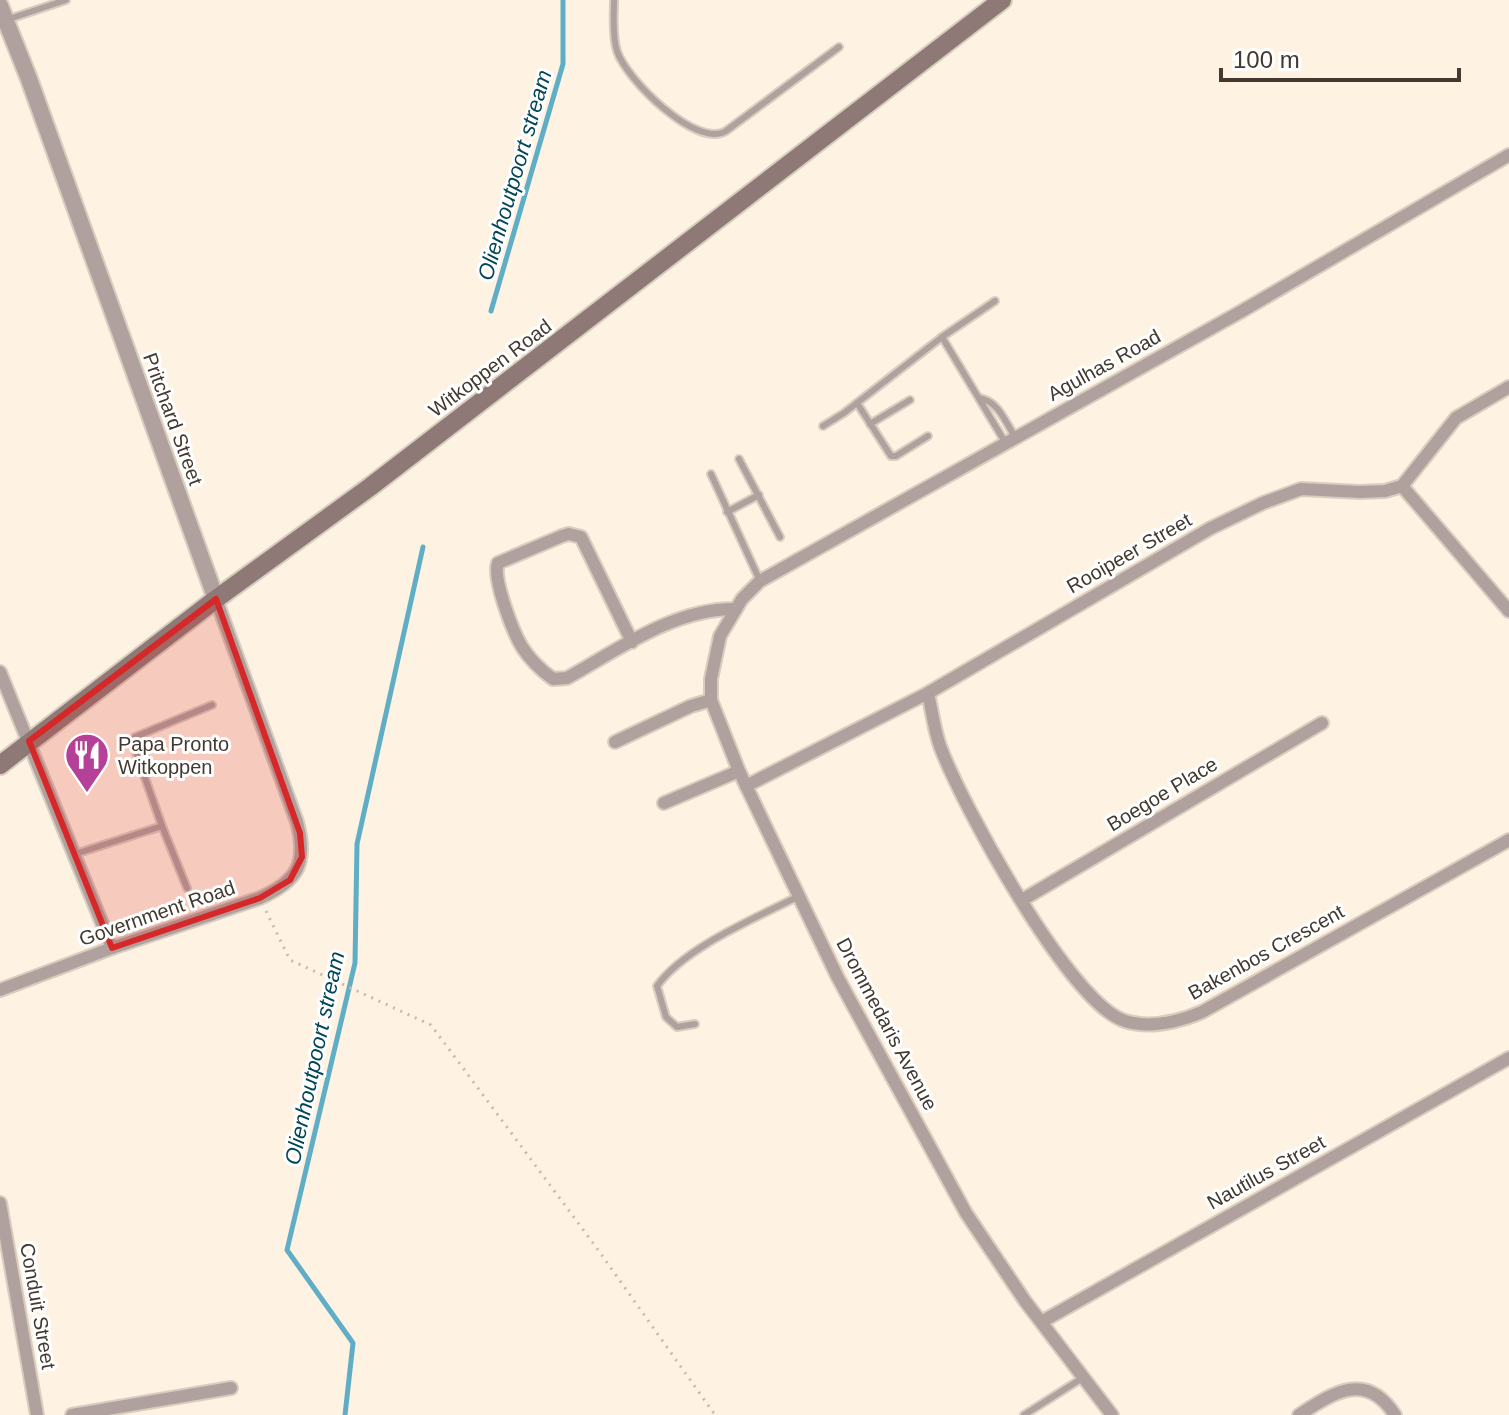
<svg xmlns="http://www.w3.org/2000/svg" width="1509" height="1415" viewBox="0 0 1509 1415" font-family="Helvetica,sans-serif">
<style>
.lines{fill:none;stroke-linecap:round;stroke-linejoin:round}
.stream{stroke:#60adc6;stroke-width:5}
.service-casing{stroke:#d8cebf;stroke-width:10}
.minor-casing{stroke:#d8cebf;stroke-width:16}
.tertiary-casing{stroke:#d8cebf;stroke-width:20}
.secondary-casing{stroke:#d8cebf;stroke-width:22}
.path{stroke:#c5bbac;stroke-width:3;stroke-dasharray:2 6;stroke-linecap:butt}
.service{stroke:#b0a19f;stroke-width:6}
.minor{stroke:#b0a19f;stroke-width:12}
.tertiary{stroke:#b0a19f;stroke-width:16}
.secondary{stroke:#8f7976;stroke-width:18}
.marked{fill:#d62828;fill-opacity:0.2;stroke:#d62828;stroke-width:6;stroke-linejoin:round}
.labels{text-anchor:middle;stroke-width:6;stroke-linejoin:round;paint-order:stroke}
.street-label{font-size:20px;fill:#423a30;stroke:#fff}
.poi-label{font-size:20px;fill:#423a30;stroke:#fff;text-anchor:start}
.water-label{font-size:22px;font-style:italic;fill:#004658;stroke:#fff}
</style>
<rect width="100%" height="100%" fill="#fef3e3"/>
<g class="lines">
<g class="stream">
<path d="M 491,311 L 563,64 L 563,0"/>
<path d="M 345,1415 L 353,1343 L 287,1250 L 355,963 L 357,844 L 423,547"/>
</g>
<g class="service-casing">
<g id="service">
<path d="M 614,0 C 614,15 612,36 617,51 C 626,79 696,149 726,131 L 839,47"/>
<path d="M 9,19 L 66,0"/>
<path d="M 995,301 L 942,337 L 1005,442"/>
<path d="M 979,398 C 998,401 1005,421 1015,437"/>
<path d="M 857,403 L 891,456 L 896,456 L 928,436"/>
<path d="M 870,424 L 910,400"/>
<path d="M 823,426 L 844,413 L 942,337"/>
<path d="M 739,459 L 780,537"/>
<path d="M 711,474 L 760,581"/>
<path d="M 727,512 L 759,495"/>
<path d="M 162,826 L 132,741 L 135,737 L 212,705"/>
<path d="M 75,854 L 162,826 L 187,888"/>
<path d="M 695,1024 L 677,1027 L 666,1017 L 657,986 C 685,947 756,918 799,896"/>
<path d="M 1024,1415 L 1084,1377"/>
</g>
</g>
<g class="minor-casing">
<g id="minor">
<path d="M 1402,486 L 1456,418 L 1509,387"/>
<path d="M 632,642 L 581,537 L 569,534 L 562,536 L 498,563 C 492,578 513,632 522,647 C 529,658 542,671 553,679 L 567,678 C 619,649 675,608 736,609"/>
<path d="M 0,672 L 112,948"/>
<path d="M 928,693 C 932,711 934,729 940,746 C 961,803 1070,1004 1125,1021 C 1150,1029 1178,1022 1202,1012 L 1509,840"/>
<path d="M 615,742 L 691,706 L 711,700"/>
<path d="M 746,786 L 928,693 L 1211,528 L 1263,503 L 1301,489 L 1360,492 L 1385,491 L 1402,486 L 1509,611"/>
<path d="M 664,803 L 739,771"/>
<path d="M 1022,900 L 1322,723"/>
<path d="M 0,990 L 112,948 L 260,898 C 298,881 308,863 297,822 L 216,599"/>
<path d="M 0,1203 L 37,1415"/>
<path d="M 1043,1321 L 1509,1058"/>
<path d="M 72,1415 L 231,1388"/>
<path d="M 1112,1415 L 1025,1301 L 966,1213 L 838,978 L 739,771 L 711,700 L 711,679 L 720,636 L 742,599 L 760,581 L 1242,311 L 1509,155"/>
<path d="M 1299,1415 C 1333,1393 1366,1370 1395,1415"/>
</g>
</g>
<g class="tertiary-casing">
<path id="tertiary" d="M 0,6 L 29,79 L 216,599"/>
</g>
<g class="secondary-casing">
<path id="secondary" d="M 0,765 L 216,599 L 370,487 L 1002,0"/>
</g>
<path class="path" d="M 266,911 L 290,960 L 431,1025 L 596,1247 L 715,1415"/>
<use href="#service" class="service"/>
<use href="#minor" class="minor"/>
<use href="#tertiary" class="tertiary"/>
<use href="#secondary" class="secondary"/>
</g>
<path class="marked" d="M 216,599 L 300,833 L 302,857 L 290,880 L 260,898 L 112,948 L 29,741 Z"/>
<defs>
<g id="restaurant-pin" transform="scale(2.3)"><path d="M0 17L-7.5 6A9.5 9.5 0 1 1 7.5 6Z" fill="#b54097" stroke="#fff"/><path d="M-5-6h1v4h1v-4h1v4h1v-4h1v5L-1.5 .5V6h-2V.5L-5-1ZM5-6V6H3V1.5H1.5Q1.5-4 5-6Z" fill="#fff"/></g>
</defs>
<g fill-rule="evenodd">
<use href="#restaurant-pin" x="87" y="755"/>
</g>
<g class="labels">
<g class="street-label">
<text transform="translate(1104 365) rotate(-29)" y="7">Agulhas Road</text>
<text transform="translate(490 368) rotate(-37)" y="7">Witkoppen Road</text>
<text transform="translate(173 419) rotate(70)" y="7">Pritchard Street</text>
<text transform="translate(1129 553) rotate(-30)" y="7">Rooipeer Street</text>
<text transform="translate(1162 794) rotate(-31)" y="7">Boegoe Place</text>
<text transform="translate(157 913) rotate(-19)" y="7">Government Road</text>
<text transform="translate(1266 952) rotate(-29)" y="7">Bakenbos Crescent</text>
<text transform="translate(887 1024) rotate(62)" y="7">Drommedaris Avenue</text>
<text transform="translate(1266 1172) rotate(-29)" y="7">Nautilus Street</text>
<text transform="translate(38 1306) rotate(80)" y="7">Conduit Street</text>
</g>
<g class="poi-label">
<text x="118" y="751">Papa Pronto<tspan x="118" dy="23">Witkoppen</tspan></text>
</g>
<g class="water-label">
<text transform="translate(514 175) rotate(-74)" y="8">Olienhoutpoort stream</text>
<text transform="translate(314 1058) rotate(-78)" y="8">Olienhoutpoort stream</text>
</g>
</g>
<path d="M1221 68v12h238v-12" fill="none" stroke="#423a30" stroke-width="4"/>
<text x="1233" y="68" font-size="24" fill="#423a30" stroke="#ffffff" stroke-width="6" paint-order="stroke">100 m</text>
</svg>
